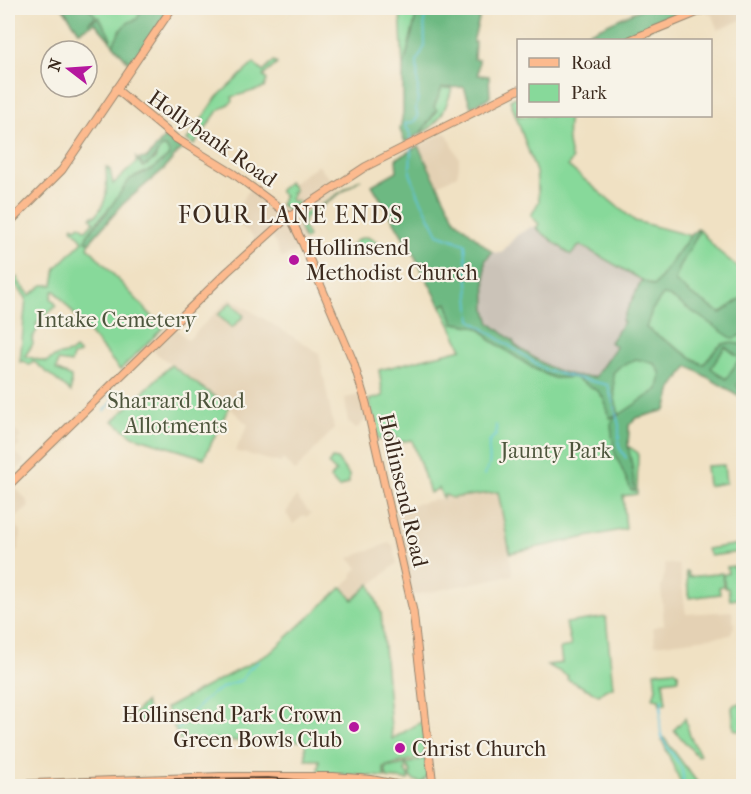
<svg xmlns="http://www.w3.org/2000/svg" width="751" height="794" viewBox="0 0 751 794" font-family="'IM FELL French Canon',serif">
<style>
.built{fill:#e4d1b4}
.industrial{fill:#cbc3b8}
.green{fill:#87d99a;stroke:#61825c;stroke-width:1.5}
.forest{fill:#6db982;stroke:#547250;stroke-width:1.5;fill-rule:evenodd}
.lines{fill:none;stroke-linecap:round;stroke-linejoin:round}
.stream{stroke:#64c7e2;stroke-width:1.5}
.major-casing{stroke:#968670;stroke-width:9}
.highway-casing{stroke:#968670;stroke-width:10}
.major{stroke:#fcba8e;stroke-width:7}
.highway{stroke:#fcba8e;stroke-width:8}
.tram{stroke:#3b2a1e;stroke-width:1.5}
.poi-dot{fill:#b5179e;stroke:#f7f3e8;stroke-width:2}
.labels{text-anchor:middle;stroke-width:4.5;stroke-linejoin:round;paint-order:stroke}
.street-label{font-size:22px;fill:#3b2a1e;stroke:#f7f3e8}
.poi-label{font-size:22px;fill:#3b2a1e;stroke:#f7f3e8;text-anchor:start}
.park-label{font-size:22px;fill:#4e563d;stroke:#f7f3e8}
.neighbourhood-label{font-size:24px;letter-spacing:1.5px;fill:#3b2a1e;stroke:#f7f3e8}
</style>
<rect width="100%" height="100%" fill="#f7f3e8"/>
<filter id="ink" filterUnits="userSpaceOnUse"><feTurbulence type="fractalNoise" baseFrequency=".0167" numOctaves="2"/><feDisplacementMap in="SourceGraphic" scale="12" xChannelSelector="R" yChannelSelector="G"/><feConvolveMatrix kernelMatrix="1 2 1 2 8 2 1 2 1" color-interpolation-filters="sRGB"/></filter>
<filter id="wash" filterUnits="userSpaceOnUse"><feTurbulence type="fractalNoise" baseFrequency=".008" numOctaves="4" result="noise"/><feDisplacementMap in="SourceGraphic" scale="24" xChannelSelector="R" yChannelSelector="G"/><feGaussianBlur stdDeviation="1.35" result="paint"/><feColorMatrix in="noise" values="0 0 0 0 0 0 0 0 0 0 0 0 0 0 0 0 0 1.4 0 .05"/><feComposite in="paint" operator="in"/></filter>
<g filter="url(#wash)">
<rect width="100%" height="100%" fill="#f0e1c3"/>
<g class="built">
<path d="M 708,8 L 743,8 L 743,19 L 718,30 L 712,15 L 703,10 Z"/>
<path d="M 443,133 L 447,134 L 459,158 L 459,166 L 457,175 L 438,185 L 418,146 Z"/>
<path d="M 318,165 L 339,189 L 297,219 L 306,249 L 282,258 L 270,232 L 256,244 L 252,235 L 230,218 L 251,187 L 277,205 L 284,196 L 279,191 L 289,182 L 291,184 Z"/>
<path d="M 230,298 L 319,353 L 334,429 L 295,471 L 283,459 L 281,463 L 235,451 L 248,425 L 229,407 L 153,351 L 176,328 L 188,340 Z"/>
<path d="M 363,394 L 369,417 L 356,429 L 348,422 L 345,398 Z"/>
<path d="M 8,422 L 21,437 L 17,441 L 20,444 L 14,451 L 25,462 L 8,478 Z"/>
<path d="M 8,479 L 29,503 L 28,505 L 29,507 L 13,520 L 21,533 L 18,549 L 8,561 Z"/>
<path d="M 498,492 L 513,575 L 410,596 L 389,510 L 443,498 L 445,495 L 452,498 Z"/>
<path d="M 296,497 L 311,514 L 306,517 L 304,515 L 293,524 L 286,513 Z"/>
<path d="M 389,543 L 393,545 L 397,563 L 353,600 L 342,587 L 353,577 L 352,574 L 358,568 L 349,558 Z"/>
<path d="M 665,563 L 679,565 L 686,614 L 732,611 L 734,626 L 730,635 L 655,645 L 653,627 L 664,625 L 661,587 L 665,573 Z"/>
</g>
<path class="industrial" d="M 533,226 L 571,255 L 579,245 L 642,280 L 624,322 L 610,341 L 617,347 L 595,377 L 573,377 L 553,369 L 515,345 L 513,341 L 490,323 L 486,310 L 485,261 L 492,252 L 501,253 L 517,235 Z"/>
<g class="green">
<path d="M 63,8 L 170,8 L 131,65 L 95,23 L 79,31 Z"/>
<path d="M 400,8 L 418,8 L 403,70 Z"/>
<path d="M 274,61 L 277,64 L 263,76 L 267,80 L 264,88 L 232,97 L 233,101 L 217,112 L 194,145 L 187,140 L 217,97 L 254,63 L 263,72 Z"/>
<path d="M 441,88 L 452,88 C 447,107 439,125 420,134 L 437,111 L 433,107 Z"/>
<path d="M 518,96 L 518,116 L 569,116 C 566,131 567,144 572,160 L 568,166 L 635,221 L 691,236 L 698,228 L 717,250 L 743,271 L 743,398 L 688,365 L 672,388 L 666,410 L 636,418 L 629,425 L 628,446 L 638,453 L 637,494 L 623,496 L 626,529 L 510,553 L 498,492 L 452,498 L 445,495 L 443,498 L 439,488 L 430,493 L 412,440 L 399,442 L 397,437 L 378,440 L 369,400 L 383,396 L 379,370 L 462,349 L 441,306 L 447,303 L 454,323 C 468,325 482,325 489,339 L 533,368 L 554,378 L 595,377 L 616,347 L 610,342 L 624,322 L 622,320 L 642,280 L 580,245 L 571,255 L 536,228 L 539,224 L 531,216 L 539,201 L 536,172 L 510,100 Z"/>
<path d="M 162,147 L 166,147 L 170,155 C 152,171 90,218 86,241 L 90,242 L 88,247 L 163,328 L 120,370 L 55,291 L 53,291 L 51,298 L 57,306 L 36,324 L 38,328 L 32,339 L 33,344 L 25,356 L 46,362 L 56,356 L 70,353 L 75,349 L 80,354 L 73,356 L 71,363 L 58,361 L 56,370 L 71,377 L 71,392 L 33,361 L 29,365 L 24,361 L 20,362 L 26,298 L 12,280 L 18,277 L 19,282 L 30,295 L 43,285 L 53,285 L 56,268 L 83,241 L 72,228 L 73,226 L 76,228 L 80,225 L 86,230 L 94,221 L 91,218 L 93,215 L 95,216 C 109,201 107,187 106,167 L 110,170 L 113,184 L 136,163 L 136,158 L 140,164 L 155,160 L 158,150 Z"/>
<path d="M 361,179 L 305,218 L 303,225 L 308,238 L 304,240 L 297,219 L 312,208 L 313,210 Z"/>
<path d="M 289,182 L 295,191 L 291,193 L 293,195 L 290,199 L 293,202 L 297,201 L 299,205 L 290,211 L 280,204 L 284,196 L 279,191 Z"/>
<path d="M 367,237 L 376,241 L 376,244 L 353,256 L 351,255 C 349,244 357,238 367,237 Z"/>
<path d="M 231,302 L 244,316 L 232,328 L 218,315 Z"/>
<path d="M 171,365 L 229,407 L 204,458 L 133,436 L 113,421 Z"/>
<path d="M 332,458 L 337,459 L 349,475 L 349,483 L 339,488 L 330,478 L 336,472 L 328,464 Z"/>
<path d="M 724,465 L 726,483 L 708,486 L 706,466 Z"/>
<path d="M 741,544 L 739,552 L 711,556 L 706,549 Z"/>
<path d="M 734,566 L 738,599 L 730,600 L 728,588 L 725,588 L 723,575 L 728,573 L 727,567 Z"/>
<path d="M 686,572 L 688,572 L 689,577 L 722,573 L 723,586 L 719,587 L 720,594 L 689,598 Z"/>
<path d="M 370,584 L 381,613 L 392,739 L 423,721 L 426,756 L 383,767 L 385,777 L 318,773 L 319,760 L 306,760 L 305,741 L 180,741 L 166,708 L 270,653 L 342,587 L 353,600 Z"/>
<path d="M 606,617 L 613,687 L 605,690 L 599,695 L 567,679 L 568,676 L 547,665 L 562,663 L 560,648 L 571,646 L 566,623 Z"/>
<path d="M 674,670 L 678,673 L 679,679 L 663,681 L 666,703 L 660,705 L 659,699 L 653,698 L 656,688 L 654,672 Z"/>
<path d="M 145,702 L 150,716 L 144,723 L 128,720 Z"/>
<path d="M 741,703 L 744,728 L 742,732 L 734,729 L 732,708 L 734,705 Z"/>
<path d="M 685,718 L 690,736 L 700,755 L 697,756 L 674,730 Z"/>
<path d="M 664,738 L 700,786 L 682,786 L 662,740 Z"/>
<path d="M 426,758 L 427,777 L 422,782 C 416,781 411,781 409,774 L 411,773 L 406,764 Z"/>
<path d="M 405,764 L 406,770 L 405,771 L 409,778 L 408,780 L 387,778 L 385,768 Z"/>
</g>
<g class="forest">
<path d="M 63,8 L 89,8 L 96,16 L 88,23 L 99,17 L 111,38 L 110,40 L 95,23 L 79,31 Z"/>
<path d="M 137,8 L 170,8 L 131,65 L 113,44 C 121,30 121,24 137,19 L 140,13 Z"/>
<path d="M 418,8 L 480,8 L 479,19 L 473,42 L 475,42 L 474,59 L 479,60 L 478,75 L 489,76 L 490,97 L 471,107 L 464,87 L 442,88 L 434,107 L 437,110 L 420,134 L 405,142 L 400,130 L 403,112 L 403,70 Z"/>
<path d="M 643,8 L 674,8 L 678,16 L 622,40 L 572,40 Z"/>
<path d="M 165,137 L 182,148 L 164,169 L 123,204 L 90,242 L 86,241 L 87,235 L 106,213 L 130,179 L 152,169 L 170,155 L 166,147 L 162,147 C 153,155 158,160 143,167 L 138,159 L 147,158 Z"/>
<path d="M 418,146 L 455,219 L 492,252 L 485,261 L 486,310 L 490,323 L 513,341 L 515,345 C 542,364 561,378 595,377 L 616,347 L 610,342 L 624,322 L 622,320 L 642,280 L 654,286 L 690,236 L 697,230 L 699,231 C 692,248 679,263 675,281 L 692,295 L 720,313 C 729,309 734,301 743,298 L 743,334 L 733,339 L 669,296 L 663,295 L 652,310 L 646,328 L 703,365 C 719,347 717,339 743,345 L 743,374 L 737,384 L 738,388 L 743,392 L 743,398 L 688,366 L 672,388 L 666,410 L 636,418 L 629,425 L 628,446 L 632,465 L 635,491 L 631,490 L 614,451 L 611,425 L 613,419 L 658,389 L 661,374 L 655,364 L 636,359 L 619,367 L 613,373 L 615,399 L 619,414 L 610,418 L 604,399 L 598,391 L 573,377 L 554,378 L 533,368 L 489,339 C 482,325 468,325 454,323 L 447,303 L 441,306 L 414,255 L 372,185 L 397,171 L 396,159 ZM 725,347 L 740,358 L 726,379 L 711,368 Z"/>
</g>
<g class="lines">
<g class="stream">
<path d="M 410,140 L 410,133 L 405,125 L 406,123 L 414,122 L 418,117 L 416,109 L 418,97 L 417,61 L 425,46 L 424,8"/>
<path d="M 411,147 L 410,173 L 419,196 L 438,234 L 465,244 L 471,320 L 547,371 L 608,385 L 619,425 L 619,447 L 626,458"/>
<path d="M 104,411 L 114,400 L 106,392"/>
<path d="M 484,475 C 486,472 488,469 489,465 C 492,453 483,443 496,435 L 496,425"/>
<path d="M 662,699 C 661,711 658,726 662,737 C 667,752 688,766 682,783 L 684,786"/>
<path d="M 177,730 C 200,706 207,690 242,680 L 248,670 L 258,662"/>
</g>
</g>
</g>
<g filter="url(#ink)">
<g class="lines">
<g class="major-casing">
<g id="major">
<path d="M 630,40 L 708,8"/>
<path d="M 116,89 L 175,138 L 234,174 L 281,209 L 291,219 L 303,244 L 353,361 L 366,403 L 413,611 L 433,786"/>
<path d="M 8,140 L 8,177"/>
<path d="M 8,224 L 62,170 L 172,8"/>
<path d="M 8,486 L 227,272 L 286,219 L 365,167 L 518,90"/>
</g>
</g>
<g class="highway-casing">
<g id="highway">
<path d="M 8,785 L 220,777 L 333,777 L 371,780 L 401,786"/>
<path d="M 120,786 L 226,784 L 289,786"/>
</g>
</g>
<use href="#major" class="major"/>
<use href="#highway" class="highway"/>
<path class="tram" d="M 8,786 L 176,779 L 268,778 L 389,786"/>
</g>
</g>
<g class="poi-dot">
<circle cx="294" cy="260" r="6"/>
<circle cx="354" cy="727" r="6"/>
<circle cx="400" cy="748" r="6"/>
</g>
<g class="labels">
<g class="street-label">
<text transform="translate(213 138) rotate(35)" y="8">Hollybank Road</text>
<text transform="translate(404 490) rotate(77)" y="8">Hollinsend Road</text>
</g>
<g class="poi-label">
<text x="306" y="255">Hollinsend<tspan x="306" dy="25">Methodist Church</tspan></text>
<text x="342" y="722" text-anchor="end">Hollinsend Park Crown<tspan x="342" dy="25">Green Bowls Club</tspan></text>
<text x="412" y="756">Christ Church</text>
</g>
<g class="park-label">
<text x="116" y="327">Intake Cemetery</text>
<text x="176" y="408">Sharrard Road<tspan x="176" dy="25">Allotments</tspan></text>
<text x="556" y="458">Jaunty Park</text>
</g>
<g class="neighbourhood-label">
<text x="291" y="223">FOUR LANE ENDS</text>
</g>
</g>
<rect width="751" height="794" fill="none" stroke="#f7f3e8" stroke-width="30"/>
<rect x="517" y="39" width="195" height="78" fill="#f7f3e8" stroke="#aca397" stroke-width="1.5"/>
<rect x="529" y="58" width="30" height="9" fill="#fcba8e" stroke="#aca397" stroke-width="1.5"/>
<text x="571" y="69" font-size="18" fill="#3b2a1e">Road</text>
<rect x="529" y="84" width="30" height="18" fill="#87d99a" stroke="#aca397" stroke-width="1.5"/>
<text x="571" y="99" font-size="18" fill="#3b2a1e">Park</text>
<g transform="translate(69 69) rotate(287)"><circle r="28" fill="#f7f3e8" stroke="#aca397" stroke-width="1.5"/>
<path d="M0-4.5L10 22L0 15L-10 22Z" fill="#b5179e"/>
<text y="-9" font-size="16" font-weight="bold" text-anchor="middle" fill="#3b2a1e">N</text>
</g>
</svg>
